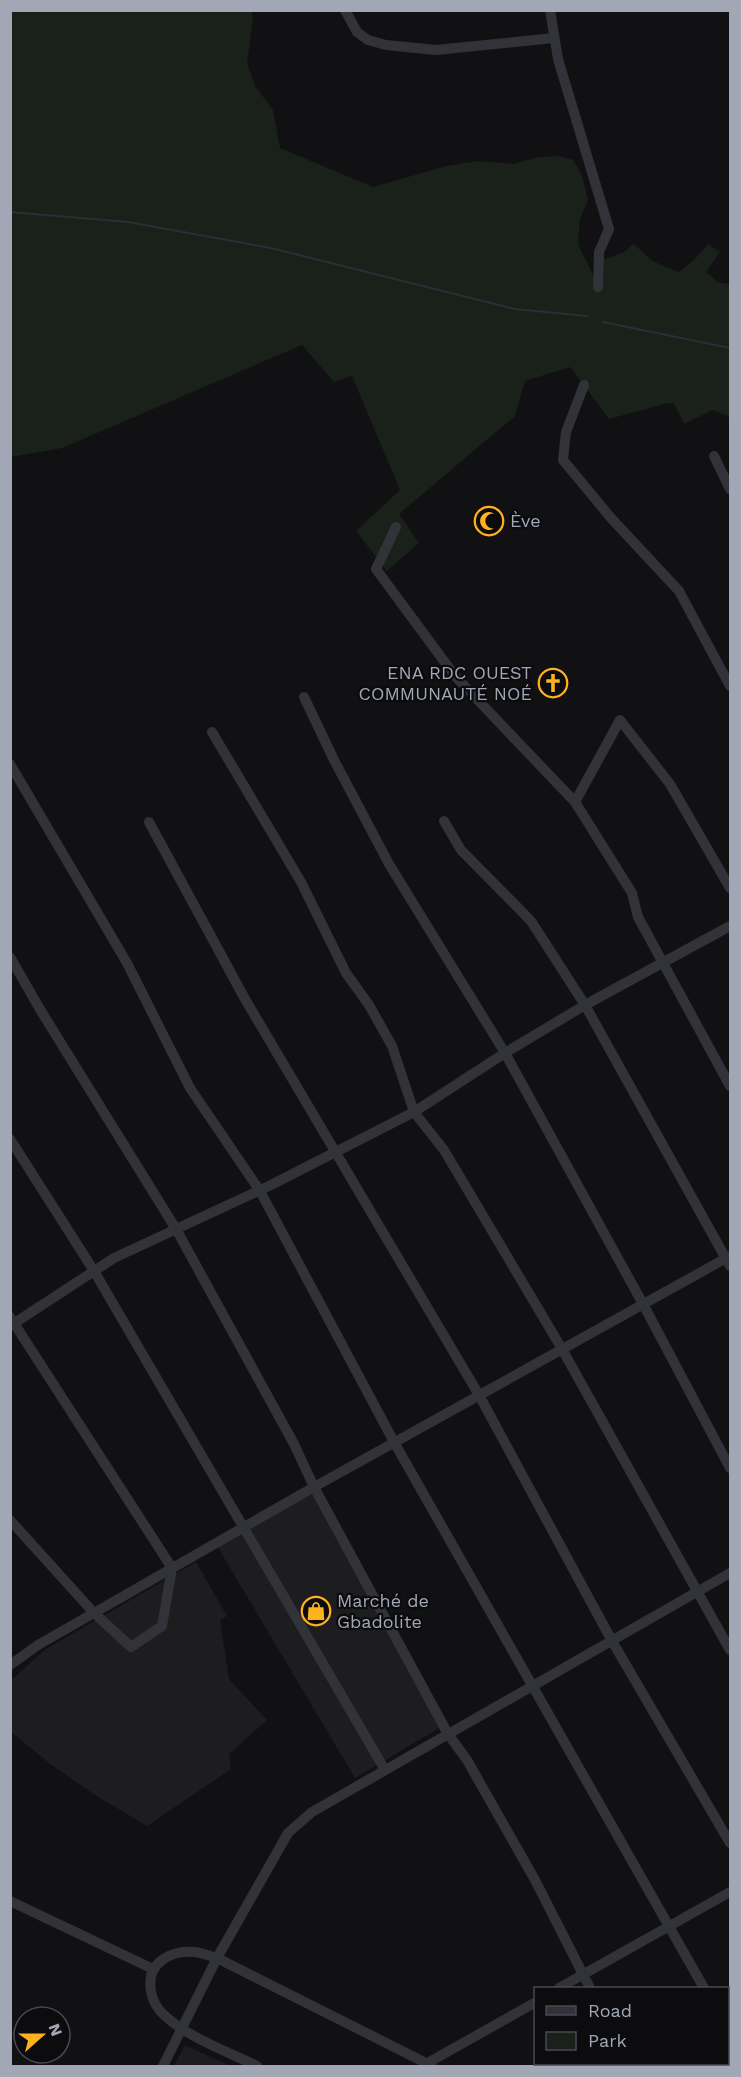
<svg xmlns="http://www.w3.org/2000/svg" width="741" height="2077" viewBox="0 0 741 2077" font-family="'Work Sans',sans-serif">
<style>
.built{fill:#1d1d20}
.green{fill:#19211a}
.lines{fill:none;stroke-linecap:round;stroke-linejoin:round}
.stream{stroke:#273038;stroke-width:2}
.minor{stroke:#323338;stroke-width:10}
.labels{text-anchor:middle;stroke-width:4.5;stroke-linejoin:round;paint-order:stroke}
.poi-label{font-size:18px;fill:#a1a7b5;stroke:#0c0c0e;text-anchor:start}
</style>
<rect width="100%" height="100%" fill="#111113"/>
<g class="built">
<path d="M 312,1493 L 441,1727 L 355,1778 L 217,1546 Z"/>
<path d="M 196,1562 L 227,1616 L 220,1620 L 229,1679 L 267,1720 L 229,1754 L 231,1769 L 147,1826 L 95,1795 L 49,1763 L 11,1732 L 10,1681 L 46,1649 Z"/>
<path d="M 185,2045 L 230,2066 L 174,2066 Z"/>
</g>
<path class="green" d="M 11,11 L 251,11 L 253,18 L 247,63 L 255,86 L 273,110 L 280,148 L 373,187 L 446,166 L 478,161 L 513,164 L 539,157 L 558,156 L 573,160 L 582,176 L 588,200 L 580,219 L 578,244 L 601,291 L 603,260 L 624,252 L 634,244 L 652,261 L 679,272 L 694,260 L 708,244 L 720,252 L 706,272 L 718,282 L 730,284 L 730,417 L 713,410 L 684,424 L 674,403 L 668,403 L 609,419 L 570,367 L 525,381 L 515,416 L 399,514 L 419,543 L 387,571 L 356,531 L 400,490 L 352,376 L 334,382 L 302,345 L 62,448 L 11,457 Z"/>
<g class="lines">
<g class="stream">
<path d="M 10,212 L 128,222 L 271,248 L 515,309 L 587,316"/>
<path d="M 603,322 L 730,348"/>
</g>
<g class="minor">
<path d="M 345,10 L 357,32 L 368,40 L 386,45 L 436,50 L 554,38"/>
<path d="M 550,10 L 558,59 L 609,229 L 599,252 L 598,287"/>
<path d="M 584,385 L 566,432 L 563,460 L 611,518 L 679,591 L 730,686"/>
<path d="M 714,456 L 730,489"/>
<path d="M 396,527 L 376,569 L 455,676 L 575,802 L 632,893 L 638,917 L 730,1086"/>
<path d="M 304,697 L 334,760 L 389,864 L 505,1053 L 643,1304 L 730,1468"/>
<path d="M 212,732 L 301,882 L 346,973 L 369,1005 L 392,1046 L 414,1112 L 444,1150 L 562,1349 L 730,1650"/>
<path d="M 10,764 L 127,963 L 190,1088 L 260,1191 L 394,1442 L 704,1988"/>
<path d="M 575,802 L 620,720 L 670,784 L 730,888"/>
<path d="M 444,821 L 461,850 L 531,921 L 585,1005 L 730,1266"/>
<path d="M 149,822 L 245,999 L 479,1395 L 612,1641 L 730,1843"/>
<path d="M 10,957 L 41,1011 L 176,1229 L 294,1444 L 314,1487 L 448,1734 L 467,1760 L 535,1880 L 590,1988"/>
<path d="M 10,1139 L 94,1271 L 385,1770"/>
<path d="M 10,1317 L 172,1568 L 162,1626 L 131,1647 L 94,1613 L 10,1520"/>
<path d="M 10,1326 L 114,1258 L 269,1186 L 414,1112 L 505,1053 L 585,1005 L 730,926"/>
<path d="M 10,1665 L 38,1645 L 314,1487 L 730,1256"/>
<path d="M 10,1901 L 153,1969"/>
<path d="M 559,1988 L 730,1892"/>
<path d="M 728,2030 L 730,2035"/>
<path d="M 635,2064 L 637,2066"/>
<path d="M 424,2065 L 536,2002"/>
<path d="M 163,2066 L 217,1958 L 288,1833 L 312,1812 L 730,1573"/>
<path d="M 257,2066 C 226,2051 189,2038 164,2015 C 157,2009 152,1999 151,1991 C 146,1963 170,1950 195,1952 C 202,1953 210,1956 217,1958 L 432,2066"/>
</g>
</g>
<defs>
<g id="mosque-ring" transform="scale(1.5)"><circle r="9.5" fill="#0c0c0e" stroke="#ffb21d" stroke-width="1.5"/><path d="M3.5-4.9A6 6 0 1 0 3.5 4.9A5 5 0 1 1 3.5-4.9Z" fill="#ffb21d"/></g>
<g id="church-ring" transform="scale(1.5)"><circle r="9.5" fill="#0c0c0e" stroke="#ffb21d" stroke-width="1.5"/><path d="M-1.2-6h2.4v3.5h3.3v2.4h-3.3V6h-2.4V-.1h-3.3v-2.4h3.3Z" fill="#ffb21d"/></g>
<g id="shop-ring" transform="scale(1.5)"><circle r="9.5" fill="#0c0c0e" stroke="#ffb21d" stroke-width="1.5"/><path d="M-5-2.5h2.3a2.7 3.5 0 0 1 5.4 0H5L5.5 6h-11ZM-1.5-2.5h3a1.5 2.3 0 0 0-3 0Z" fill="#ffb21d"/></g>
</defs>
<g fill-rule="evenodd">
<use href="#mosque-ring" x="489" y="521"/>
<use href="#church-ring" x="553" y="683"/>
<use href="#shop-ring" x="316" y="1611"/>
</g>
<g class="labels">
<g class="poi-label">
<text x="510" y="527">Ève</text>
<text x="532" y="679" text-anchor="end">ENA RDC OUEST<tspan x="532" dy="21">COMMUNAUTÉ NOÉ</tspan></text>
<text x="337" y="1607">Marché de<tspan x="337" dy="21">Gbadolite</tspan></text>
</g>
</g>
<rect width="741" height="2077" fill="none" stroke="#a1a7b5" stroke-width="24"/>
<rect x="534" y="1987" width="195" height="78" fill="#0c0c0e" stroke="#484a51" stroke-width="1.5"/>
<rect x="546" y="2006" width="30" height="9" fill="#323338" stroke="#484a51" stroke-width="1.5"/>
<text x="588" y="2017" font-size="18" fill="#a1a7b5">Road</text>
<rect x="546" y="2032" width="30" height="18" fill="#19211a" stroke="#484a51" stroke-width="1.5"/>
<text x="588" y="2047" font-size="18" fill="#a1a7b5">Park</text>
<g transform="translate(42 2035) rotate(69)"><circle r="28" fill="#0c0c0e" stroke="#484a51" stroke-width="1.5"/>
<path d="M0-4.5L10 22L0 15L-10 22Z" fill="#ffb21d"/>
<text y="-9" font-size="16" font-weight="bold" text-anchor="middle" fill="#a1a7b5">N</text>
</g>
</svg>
